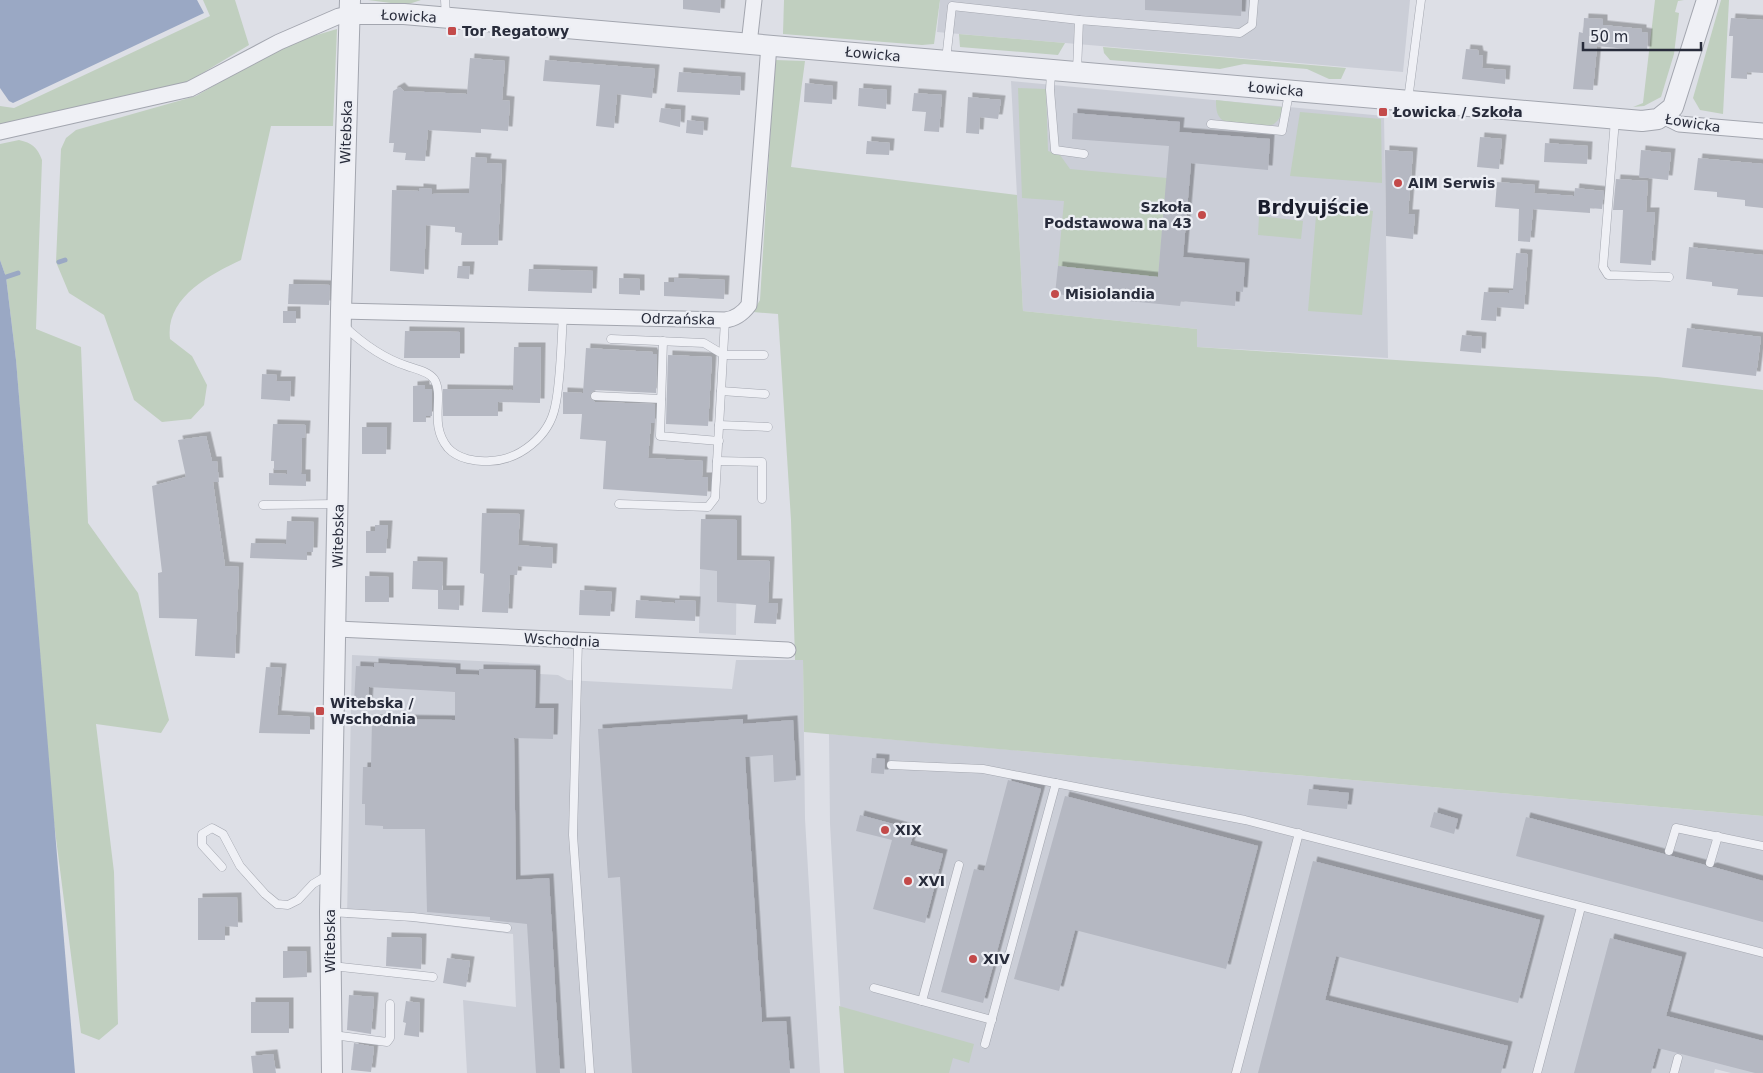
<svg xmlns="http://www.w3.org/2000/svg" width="1763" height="1073" viewBox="0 0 1763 1073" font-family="'DejaVu Sans',sans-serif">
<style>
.built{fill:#cbced7}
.green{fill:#c0cfbf}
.water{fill:#9aa8c4}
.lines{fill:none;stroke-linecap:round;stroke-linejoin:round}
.stream{stroke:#9aa8c4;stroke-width:5}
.building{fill:#b5b8c2;filter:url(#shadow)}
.service-casing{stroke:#a3a6af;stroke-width:9}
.minor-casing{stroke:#a3a6af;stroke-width:17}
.tertiary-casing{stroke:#a3a6af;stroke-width:22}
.service{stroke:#eff0f5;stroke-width:8}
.minor{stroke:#eff0f5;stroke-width:15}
.tertiary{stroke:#eff0f5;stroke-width:20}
.poi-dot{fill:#c34a4a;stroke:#eceef4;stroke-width:2}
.labels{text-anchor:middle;stroke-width:4.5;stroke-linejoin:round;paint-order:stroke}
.street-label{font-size:14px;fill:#282c3b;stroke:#eceef4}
.poi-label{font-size:14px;font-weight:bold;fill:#282c3b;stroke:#eceef4;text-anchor:start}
.district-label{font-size:19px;font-weight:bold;fill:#1a1d2c;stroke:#eceef4}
</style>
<defs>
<filter id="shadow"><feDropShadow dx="4.5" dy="-4.5" stdDeviation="0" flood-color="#0004"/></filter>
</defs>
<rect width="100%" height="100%" fill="#dddfe6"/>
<g class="built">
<path d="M 940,0 L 1410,0 L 1403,72 L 937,32 Z"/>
<path d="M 1011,81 L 1384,116 L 1388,358 L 1197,347 L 1197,329 L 1023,311 Z"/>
<path d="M 701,519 L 737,520 L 736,635 L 699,633 Z"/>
<path d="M 352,655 L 540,664 L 540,674 L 558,675 L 567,680 L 732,689 L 736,660 L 803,660 L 805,819 L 820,1073 L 467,1073 L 463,1000 L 516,1007 L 513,934 L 397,920 L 347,918 Z"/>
<path d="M 829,734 L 1763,816 L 1763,1073 L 1731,1073 L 1715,1069 L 1714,1073 L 844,1073 L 830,824 Z"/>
</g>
<g class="green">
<path d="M 203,0 L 235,0 L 249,45 L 181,86 L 0,126 L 0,106 L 14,108 L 210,16 Z"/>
<path d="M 368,0 L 421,0 L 406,5 Z"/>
<path d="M 784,0 L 940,0 L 934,44 L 922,45 L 783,34 Z"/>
<path d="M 1655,0 L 1684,0 L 1678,1 L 1675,12 L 1679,13 L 1674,54 L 1661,97 L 1644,106 L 1633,107 L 1643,103 Z"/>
<path d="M 1721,0 L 1729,0 L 1723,114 L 1700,110 L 1693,98 Z"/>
<path d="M 337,29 L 333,126 L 271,126 L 241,260 C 209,275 165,298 170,339 L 192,356 L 207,385 L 204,405 L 191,419 L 162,422 L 134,400 L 104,315 L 69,293 L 56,262 L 61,149 L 66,138 L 76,130 L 196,96 L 286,44 Z"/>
<path d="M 959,34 L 1065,43 L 1058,55 L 960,47 Z"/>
<path d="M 1103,47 L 1346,68 L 1341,79 L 1329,79 L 1307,69 L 1244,64 L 1220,69 L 1110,60 L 1104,53 Z"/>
<path d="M 775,60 L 805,61 L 791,167 L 1017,195 L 1023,311 L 1197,329 L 1197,347 L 1657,377 L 1763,390 L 1763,816 L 804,732 L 803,660 L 795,660 L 791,520 L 778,314 L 753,312 L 760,300 Z"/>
<path d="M 1018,88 L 1046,89 L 1048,151 L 1060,155 L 1070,169 L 1167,178 L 1158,277 L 1058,266 L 1064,201 L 1022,198 Z"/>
<path d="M 1216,100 L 1282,107 C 1282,114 1280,119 1274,124 C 1267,128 1227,125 1221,119 C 1216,114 1216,107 1216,100 Z"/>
<path d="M 1300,112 L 1381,119 L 1382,183 L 1290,176 Z"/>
<path d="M 19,140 C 32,143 37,147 42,160 L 36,329 L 81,347 L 88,523 L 138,593 L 169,720 L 161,733 L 96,724 L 114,872 L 118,1024 L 99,1040 L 81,1033 L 53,815 L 16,360 L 6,277 L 0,260 L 0,144 Z"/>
<path d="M 1317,204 L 1373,211 L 1362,315 L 1308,311 Z"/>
<path d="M 1259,216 L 1303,221 L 1301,239 L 1258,235 Z"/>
<path d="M 839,1006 L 974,1044 L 969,1063 L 953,1058 L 949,1073 L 844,1073 Z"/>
</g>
<g class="water">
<path d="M 0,0 L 197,0 L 204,13 L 13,103 L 9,101 L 0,88 Z"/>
<path d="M 0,260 L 6,277 L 16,360 L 75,1073 L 0,1073 Z"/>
</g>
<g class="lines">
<g class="stream">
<path d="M 59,262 L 65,260"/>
<path d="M 6,277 L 18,273"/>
</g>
</g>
<g class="building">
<path d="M 683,0 L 721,0 L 720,13 L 683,9 Z"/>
<path d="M 1145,0 L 1242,0 L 1241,16 L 1145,10 Z"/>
<path d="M 1584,18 L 1603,19 L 1603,25 L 1642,29 L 1642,32 L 1648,33 L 1647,51 L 1597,46 L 1593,90 L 1573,89 L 1579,32 L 1583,33 Z"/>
<path d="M 1731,18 L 1763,20 L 1763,73 L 1747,72 L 1747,79 L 1731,78 L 1733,36 L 1729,36 Z"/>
<path d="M 1466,49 L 1478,50 L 1479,55 L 1483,56 L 1482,68 L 1506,70 L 1505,84 L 1462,79 Z"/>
<path d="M 470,58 L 505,61 L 502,100 L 510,101 L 508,131 L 481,129 L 481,133 L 428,130 L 425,161 L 405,160 L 406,153 L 393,152 L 394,143 L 389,143 L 393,91 L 400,87 L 404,91 L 467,94 Z"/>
<path d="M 545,60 L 655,69 L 652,98 L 617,94 L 614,128 L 596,126 L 600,85 L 543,81 Z"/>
<path d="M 679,72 L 741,77 L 740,95 L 677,92 Z"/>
<path d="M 805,83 L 833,86 L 832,104 L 804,102 Z"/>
<path d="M 859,88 L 887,90 L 886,109 L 858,106 Z"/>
<path d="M 914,93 L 942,95 L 939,132 L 924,131 L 926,112 L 912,111 Z"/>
<path d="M 968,97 L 1001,100 L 998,119 L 980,117 L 979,134 L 966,133 Z"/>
<path d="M 661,108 L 681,110 L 680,127 L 659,122 Z"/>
<path d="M 1073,113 L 1180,122 L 1179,132 L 1270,139 L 1268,170 L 1191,163 L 1183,257 L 1245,263 L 1243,292 L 1236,291 L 1235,306 L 1181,301 L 1180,306 L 1055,294 L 1058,266 L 1158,277 L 1169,146 L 1072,139 Z"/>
<path d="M 687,120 L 704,122 L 703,135 L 686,133 Z"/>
<path d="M 1480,137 L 1502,139 L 1499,169 L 1477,167 Z"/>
<path d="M 867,141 L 890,143 L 889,155 L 866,154 Z"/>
<path d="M 1545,143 L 1588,146 L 1587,164 L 1544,162 Z"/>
<path d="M 1385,150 L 1413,152 L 1408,214 L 1415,214 L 1413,239 L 1386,236 Z"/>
<path d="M 1641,150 L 1671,153 L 1668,180 L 1639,177 Z"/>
<path d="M 471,157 L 487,158 L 486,163 L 502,164 L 498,245 L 461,245 L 462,233 L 455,232 L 455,227 L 426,225 L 424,274 L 390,271 L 392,190 L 419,191 L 419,188 L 432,189 L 432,194 L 469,193 Z"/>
<path d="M 1698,158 L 1763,164 L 1763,208 L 1745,206 L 1745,200 L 1717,197 L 1717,192 L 1694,190 Z"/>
<path d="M 1616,179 L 1648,181 L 1646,212 L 1655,212 L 1651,265 L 1620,263 L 1623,210 L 1613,210 Z"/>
<path d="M 1497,182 L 1535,185 L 1534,193 L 1574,196 L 1575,188 L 1604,191 L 1602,209 L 1590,208 L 1590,213 L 1533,209 L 1530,242 L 1518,241 L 1519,209 L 1495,207 Z"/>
<path d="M 1689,247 L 1763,255 L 1763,297 L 1737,295 L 1738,289 L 1712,286 L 1712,282 L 1686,279 Z"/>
<path d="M 1516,253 L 1528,254 L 1524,309 L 1497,307 L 1496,321 L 1481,320 L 1484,292 L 1509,293 L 1509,290 L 1513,290 Z"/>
<path d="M 458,266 L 470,266 L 469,279 L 457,278 Z"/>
<path d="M 529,269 L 593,271 L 592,293 L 528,291 Z"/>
<path d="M 619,278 L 640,279 L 640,295 L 619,294 Z"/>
<path d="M 674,278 L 725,280 L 724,299 L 664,296 L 664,282 L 674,282 Z"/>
<path d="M 289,284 L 330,285 L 329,305 L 288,304 Z"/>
<rect x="283" y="311" width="13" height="12"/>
<path d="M 1687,328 L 1761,337 L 1756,376 L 1682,367 Z"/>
<path d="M 405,331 L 460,332 L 460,358 L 404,358 Z"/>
<path d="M 1462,335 L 1482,337 L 1481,353 L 1460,351 Z"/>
<path d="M 514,347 L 541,347 L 540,403 L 498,402 L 498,416 L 443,416 L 443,389 L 513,390 Z"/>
<path d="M 586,348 L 653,352 L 653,354 L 657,354 L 656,393 L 595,390 L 591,393 L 590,398 L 595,402 L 655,404 L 655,423 L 651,423 L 648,458 L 703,461 L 702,477 L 708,477 L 707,496 L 603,489 L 606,441 L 580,439 L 582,414 L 563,414 L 563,392 L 583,393 Z"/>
<path d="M 668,355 L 712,357 L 708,426 L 666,424 Z"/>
<path d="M 262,374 L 277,375 L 276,381 L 291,381 L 290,401 L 261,399 Z"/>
<path d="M 425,385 L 425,389 L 432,389 L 432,416 L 426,416 L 426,422 L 413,422 L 413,386 Z"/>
<path d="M 273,424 L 306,425 L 305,438 L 302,438 L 301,474 L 306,474 L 306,486 L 269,485 L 269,473 L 287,474 L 287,470 L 274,470 L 274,461 L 271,461 Z"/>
<path d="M 362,427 L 387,427 L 386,454 L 362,454 Z"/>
<path d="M 206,436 L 212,461 L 217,461 L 219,482 L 213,482 L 225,566 L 239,567 L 235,658 L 195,656 L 197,619 L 159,618 L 158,573 L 162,572 L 152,486 L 186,477 L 178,440 Z"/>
<path d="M 482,513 L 520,514 L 518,545 L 553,548 L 552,568 L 518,566 L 517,575 L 510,575 L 508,613 L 482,612 L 484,574 L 480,573 Z"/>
<path d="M 701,519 L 737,520 L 737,560 L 770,561 L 768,603 L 778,603 L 776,624 L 754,623 L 756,605 L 717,602 L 717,571 L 700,569 Z"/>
<path d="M 287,521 L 314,522 L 313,552 L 307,552 L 307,560 L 250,558 L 251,543 L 286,544 Z"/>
<path d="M 375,525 L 388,525 L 386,553 L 366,553 L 366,531 L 375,531 Z"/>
<path d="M 413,561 L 443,562 L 442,590 L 460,590 L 459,610 L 438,609 L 438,590 L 412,589 Z"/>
<path d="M 365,576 L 389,577 L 389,602 L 365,602 Z"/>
<path d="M 580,590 L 612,592 L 610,616 L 579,615 Z"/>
<path d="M 636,600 L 675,603 L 675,600 L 696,601 L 695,621 L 635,618 Z"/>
<path d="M 374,663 L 456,668 L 456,674 L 479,675 L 479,669 L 536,670 L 535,708 L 554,708 L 553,739 L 514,738 L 516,880 L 549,878 L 560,1073 L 536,1073 L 527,924 L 490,920 L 490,917 L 427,912 L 425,829 L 383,829 L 383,826 L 365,825 L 365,804 L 362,804 L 363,767 L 371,767 L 372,719 L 455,720 L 455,692 L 369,687 L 368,704 L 354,703 L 356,666 L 374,667 Z"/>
<path d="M 266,667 L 282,668 L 277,715 L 310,717 L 310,734 L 259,733 Z"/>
<path d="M 743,719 L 743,724 L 793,720 L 796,780 L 774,782 L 773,755 L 745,757 L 762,1022 L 786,1021 L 790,1073 L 632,1073 L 620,877 L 608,878 L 598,729 Z"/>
<path d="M 872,758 L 885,759 L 884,774 L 871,773 Z"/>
<path d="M 1008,780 L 1041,789 L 983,1003 L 941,992 L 974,869 L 984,871 Z"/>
<path d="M 1309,789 L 1349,793 L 1347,809 L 1307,805 Z"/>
<path d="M 1065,796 L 1258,846 L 1226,969 L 1075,930 L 1059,991 L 1014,979 Z"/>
<path d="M 1434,812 L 1458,819 L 1454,834 L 1430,827 Z"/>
<path d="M 860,815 L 915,830 L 910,845 L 943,854 L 925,923 L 873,909 L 892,840 L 856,831 Z"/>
<path d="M 1526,817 L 1705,865 L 1709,868 L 1713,867 L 1763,881 L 1763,922 L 1516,856 Z"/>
<path d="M 1313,861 L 1540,920 L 1518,1003 L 1336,956 L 1325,1000 L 1508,1046 L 1501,1073 L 1258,1073 Z"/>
<path d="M 237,897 L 238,927 L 225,926 L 225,940 L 198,940 L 198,898 Z"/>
<path d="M 387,937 L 422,938 L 421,969 L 386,966 Z"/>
<path d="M 1610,938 L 1682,957 L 1666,1016 L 1763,1041 L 1763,1073 L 1755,1073 L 1658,1048 L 1651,1073 L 1574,1073 Z"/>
<path d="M 283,951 L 306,951 L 307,977 L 283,978 Z"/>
<path d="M 447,958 L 470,961 L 466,987 L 443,983 Z"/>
<path d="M 349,995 L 374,997 L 371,1034 L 347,1030 Z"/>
<path d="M 406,1001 L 420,1003 L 419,1037 L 404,1035 L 406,1023 L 403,1022 Z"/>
<rect x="251" y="1002" width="38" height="31"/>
<path d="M 354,1043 L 374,1047 L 371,1072 L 351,1070 Z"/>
<path d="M 273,1054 L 276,1073 L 253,1073 L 251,1056 Z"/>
</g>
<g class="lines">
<g class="service-casing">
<g id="service">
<path d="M 445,0 L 446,17"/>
<path d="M 946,60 L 952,6 L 1079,20"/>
<path d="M 1077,71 L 1079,20 L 1240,33 L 1252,25 L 1254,0"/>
<path d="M 1051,72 L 1050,90 L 1055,150 L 1084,154"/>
<path d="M 1408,100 L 1421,0"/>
<path d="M 1615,120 L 1603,267 L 1608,275 L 1669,277"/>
<path d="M 1211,124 L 1282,131 L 1289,93"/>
<path d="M 344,326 C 362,343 382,358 407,366 C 415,369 428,371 434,379 C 445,396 428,424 448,448 C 458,459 476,462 490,461 C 520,460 549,436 555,407 C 561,381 561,344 563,316"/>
<path d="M 611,339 L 704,343 L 724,355 L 764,355"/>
<path d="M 663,341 L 660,436 L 719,441"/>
<path d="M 721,391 L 765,394"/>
<path d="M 595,396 L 661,399"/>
<path d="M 719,425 L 768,427"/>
<path d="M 717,461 L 762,462 L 762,499"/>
<path d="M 619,504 L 708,507 L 715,498 L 725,320"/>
<path d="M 263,505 L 336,504"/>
<path d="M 578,641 L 573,835 L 590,1073"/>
<path d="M 891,765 L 983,769 L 1245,820 L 1763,953"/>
<path d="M 1669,851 L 1676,828 L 1763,846"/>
<path d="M 1710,863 L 1718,836"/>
<path d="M 222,867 L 202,845 L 202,834 L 212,828 L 223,834 L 240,866 L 265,894 L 277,904 L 288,905 L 298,900 L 313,884 L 328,875"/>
<path d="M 330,912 L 413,917 L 507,928"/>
<path d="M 332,966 L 433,977"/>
<path d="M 874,988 L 992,1020"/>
<path d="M 922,1001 L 959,865"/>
<path d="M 333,1035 L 387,1042 L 390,1038 L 390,1004"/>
<path d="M 985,1044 L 1056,783"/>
<path d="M 1236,1073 L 1299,833"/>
<path d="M 1537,1073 L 1581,907"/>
<path d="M 1674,1073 L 1678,1058"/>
</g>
</g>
<g class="minor-casing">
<g id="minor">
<path d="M 749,44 L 754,0"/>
<path d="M 1663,116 L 1679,124 L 1763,131"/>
<path d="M 0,132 L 190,89 L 279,42 L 339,16 L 349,14"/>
<path d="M 341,311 L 725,320 C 735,319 743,313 749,305 L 769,45"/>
<path d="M 337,629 L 788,650"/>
</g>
</g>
<g class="tertiary-casing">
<g id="tertiary">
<path d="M 349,14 L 404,14 L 1642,121 L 1658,119 L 1673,107 L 1707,0"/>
<path d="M 332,1073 L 330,912 L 341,311 L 350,0"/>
</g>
</g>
<use href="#service" class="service"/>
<use href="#minor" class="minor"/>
<use href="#tertiary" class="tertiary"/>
</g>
<g class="poi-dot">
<rect x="447" y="26" width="10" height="10" rx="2.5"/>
<rect x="1378" y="107" width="10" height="10" rx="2.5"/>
<circle cx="1398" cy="183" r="5"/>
<circle cx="1202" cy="215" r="5"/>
<circle cx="1055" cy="294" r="5"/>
<rect x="315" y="706" width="10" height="10" rx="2.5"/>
<circle cx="885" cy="830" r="5"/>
<circle cx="908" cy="881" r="5"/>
<circle cx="973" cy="959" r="5"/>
</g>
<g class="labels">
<g class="street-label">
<text transform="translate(409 16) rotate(3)" y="5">Łowicka</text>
<text transform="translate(873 54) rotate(5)" y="5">Łowicka</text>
<text transform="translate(1276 89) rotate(5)" y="5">Łowicka</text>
<text transform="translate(1693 123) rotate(9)" y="5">Łowicka</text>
<text transform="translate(346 132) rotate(-88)" y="5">Witebska</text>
<text transform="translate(678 319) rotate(1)" y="5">Odrzańska</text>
<text transform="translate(338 536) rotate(-89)" y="5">Witebska</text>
<text transform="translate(562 640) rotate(3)" y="5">Wschodnia</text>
<text transform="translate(330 941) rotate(-90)" y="5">Witebska</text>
</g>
<g class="poi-label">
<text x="462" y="36">Tor Regatowy</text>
<text x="1393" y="117">Łowicka / Szkoła</text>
<text x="1408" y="188">AIM Serwis</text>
<text x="1192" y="212" text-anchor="end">Szkoła<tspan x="1192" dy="16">Podstawowa na 43</tspan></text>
<text x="1065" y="299">Misiolandia</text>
<text x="330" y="708">Witebska /<tspan x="330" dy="16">Wschodnia</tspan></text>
<text x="895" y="835">XIX</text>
<text x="918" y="886">XVI</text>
<text x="983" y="964">XIV</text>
</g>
<g class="district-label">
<text x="1313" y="214">Brdyujście</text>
</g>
</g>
<path d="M1583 42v8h118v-8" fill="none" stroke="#282c3b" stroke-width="2.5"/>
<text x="1590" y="42" font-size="15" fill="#282c3b" stroke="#eceef4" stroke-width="4" paint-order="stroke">50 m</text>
</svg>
